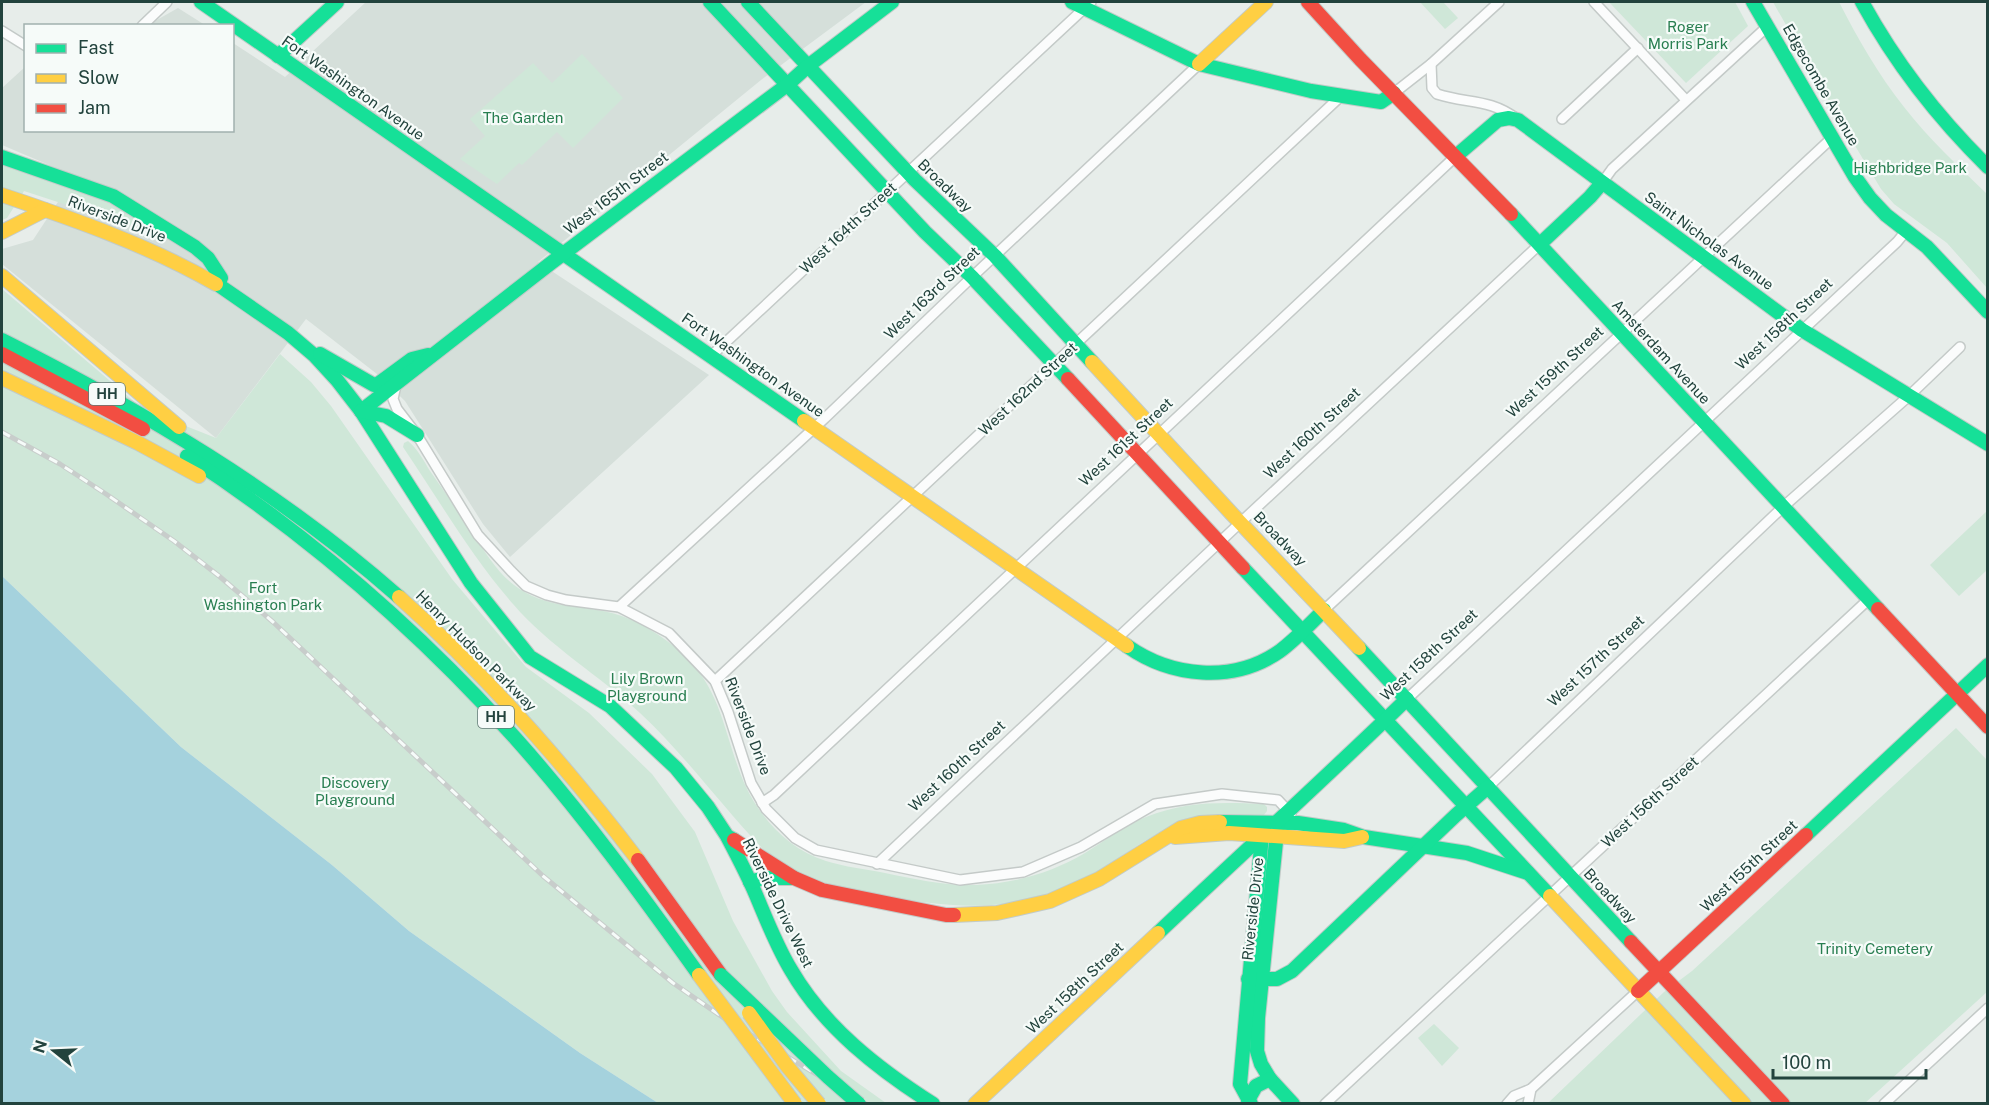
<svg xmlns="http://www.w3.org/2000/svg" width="1989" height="1105" viewBox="0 0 1989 1105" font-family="'Public Sans',sans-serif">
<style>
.built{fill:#d5dfda}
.green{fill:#cfe7d8}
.water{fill:#a5d2dd}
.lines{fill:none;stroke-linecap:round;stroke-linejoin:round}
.street-casing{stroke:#c4cac8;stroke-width:12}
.fast-casing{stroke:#c2cbc8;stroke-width:16}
.slow-casing{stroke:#c2cbc8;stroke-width:16}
.jam-casing{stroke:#c2cbc8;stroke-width:16}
.street{stroke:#fbfcfc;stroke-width:9}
.fast{stroke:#16e098;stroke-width:14}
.slow{stroke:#ffcf43;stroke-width:14}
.jam{stroke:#f24e42;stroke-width:14}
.rail-casing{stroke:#c8cdcb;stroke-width:5}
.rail{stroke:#f6fbf9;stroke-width:3;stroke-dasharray:9;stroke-linecap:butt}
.fast-bridge-casing{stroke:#c2ccca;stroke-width:16;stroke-linecap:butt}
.slow-bridge-casing{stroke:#c2ccca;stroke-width:16;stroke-linecap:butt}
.fast-bridge{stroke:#16e098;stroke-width:14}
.slow-bridge{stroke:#ffcf43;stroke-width:14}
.labels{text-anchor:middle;stroke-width:4.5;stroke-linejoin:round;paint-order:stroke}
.shield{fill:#f6fbf9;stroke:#627a75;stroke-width:1.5}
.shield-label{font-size:14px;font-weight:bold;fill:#22433d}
.park-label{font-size:15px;fill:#287e50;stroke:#f6fbf9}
.street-label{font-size:15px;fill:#22433d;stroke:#f6fbf9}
</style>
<rect width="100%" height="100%" fill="#e7edea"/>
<g class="built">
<path d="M 366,2 L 866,2 L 761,80 L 538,262 L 709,375 L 510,557 L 483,524 L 405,401 L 377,374 L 306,319 L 216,438 L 2,264 L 2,249 L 33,240 L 75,176 L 2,145 L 2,88 L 25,67 L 26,130 L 232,130 L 233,43 L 285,77 Z"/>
<path d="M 178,8 L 205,25 L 150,25 L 155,21 Z"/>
</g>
<g class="green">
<path d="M 1420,2 L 1443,2 L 1458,18 L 1445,29 Z"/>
<path d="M 1609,2 L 1735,2 L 1748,26 L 1686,83 Z"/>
<path d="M 1773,2 L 1839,2 C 1858,39 1878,74 1904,107 C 1929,139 1958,166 1987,194 L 1987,288 L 1947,243 L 1894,204 L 1881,189 L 1842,124 Z"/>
<path d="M 582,54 L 623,98 L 573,148 L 557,132 L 522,165 L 519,163 L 497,184 L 460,159 L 485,136 L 470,119 L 533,63 L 552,83 Z"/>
<path d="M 2,165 L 102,200 L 165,237 L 24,191 L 7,218 L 2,220 Z"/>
<path d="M 2,289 L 143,409 L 216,438 L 280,354 L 311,382 L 331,406 L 452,579 L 526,667 L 589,713 L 652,774 L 695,832 L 733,921 L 772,991 L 787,1012 L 841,1071 L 886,1103 L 658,1103 L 580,1053 L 409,931 L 332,865 L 181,747 L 2,576 Z"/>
<path d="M 408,441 C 417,448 424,461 430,471 C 445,492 459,513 473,534 C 485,552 497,572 514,585 C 546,609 576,604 612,613 C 638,620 663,636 683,654 C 719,688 723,726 739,770 C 753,810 784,848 826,861 C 845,867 865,869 885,873 C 915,879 945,886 976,885 C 1014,884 1053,872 1085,853 C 1105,841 1124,825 1146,817 C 1185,801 1222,802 1264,804 L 1267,807 L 1267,811 L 1264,815 C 1233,816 1186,821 1157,834 C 1138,844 1121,857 1103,868 C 1085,880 1066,889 1045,895 C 989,913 935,905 879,895 C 831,885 801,881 762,848 C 720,804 685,755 640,713 C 599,675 550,647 513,604 C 471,556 439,500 403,447 L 404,443 Z"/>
<path d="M 1987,511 L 1987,570 L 1959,596 L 1930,565 Z"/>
<path d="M 1956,728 L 1987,760 L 1987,992 L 1865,1103 L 1547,1104 L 1664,992 L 1692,971 Z"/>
<path d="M 1434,1024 L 1459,1048 L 1442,1066 L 1418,1038 Z"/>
</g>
<path class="water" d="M 2,576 L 181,747 L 332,865 L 409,931 L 580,1053 L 658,1103 L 2,1103 Z"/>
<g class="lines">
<g class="street-casing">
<g id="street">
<path d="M 1594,2 L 1686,100"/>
<path d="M 142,26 L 167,2"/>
<path d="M 2,31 L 26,46"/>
<path d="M 1431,64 L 1432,88 L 1437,94 C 1467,104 1489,98 1517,119"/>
<path d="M 1394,93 L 1431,64 L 1499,2"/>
<path d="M 1562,119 L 1638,48"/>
<path d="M 1602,183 L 1612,169 L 1768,26"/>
<path d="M 711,356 L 1091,2"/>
<path d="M 396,385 L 393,399 L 397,409 L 417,435 L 478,535 L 511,571 L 526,586 L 547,595 L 566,600 L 619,607 L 669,633 L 715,681 L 728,712 L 751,783 L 766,809 L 795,838 L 816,850 L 960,880 L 1023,872 L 1081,847 L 1155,804 L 1222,794 L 1278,800 L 1291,814"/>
<path d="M 619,607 L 825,418 L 972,277 L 1199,64"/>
<path d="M 1324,610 L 1833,137"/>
<path d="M 715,681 L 1341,96"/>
<path d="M 1407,699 L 1897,242 L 1906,231"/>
<path d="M 1488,787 L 1783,507 L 1910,395 L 1960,347"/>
<path d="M 762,803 L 774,795 L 1456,156"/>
<path d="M 877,864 L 1241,522 L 1540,244"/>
<path d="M 1325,1104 L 1869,599"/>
<path d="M 1507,1104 L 1514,1096 L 1531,1089 L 1638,991"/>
<path d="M 1528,1104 L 1531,1089"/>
<path d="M 1884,1104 L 1988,1008"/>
</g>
</g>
<g class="fast-casing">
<g id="fast">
<path d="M 201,2 L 804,421"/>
<path d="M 710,2 L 925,232 L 972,277 L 1068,379"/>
<path d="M 748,2 L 915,180 L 995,256 L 1092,362"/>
<path d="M 1072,2 L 1199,64 L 1311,91 L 1381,102 L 1394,93"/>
<path d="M 1753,2 L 1855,177 L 1870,198 L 1886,215 L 1927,247 L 1988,312"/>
<path d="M 1862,2 C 1896,64 1938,118 1988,167"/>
<path d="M 278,56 L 337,2"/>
<path d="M 1456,156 L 1498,120 L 1509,118 L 1518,120 L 1802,330 L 1988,444"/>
<path d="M 2,157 L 113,196 L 195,247 L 208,258 L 221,278"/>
<path d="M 1511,214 L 1878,609"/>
<path d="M 1540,244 L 1590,197 L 1602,183"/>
<path d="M 220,286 L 288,333 L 315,356 L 337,380 L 361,411 L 471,583 L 530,657 L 610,706 L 676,768 L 708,807 L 727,836 L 734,840"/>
<path d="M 2,340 C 143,411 280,492 399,597"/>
<path d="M 320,354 L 374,385 L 378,384 L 412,359 L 428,355"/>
<path d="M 361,411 L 551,263 L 787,85 L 808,66 L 892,2"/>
<path d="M 361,411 L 386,416 L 417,435"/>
<path d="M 187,456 C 307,534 420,632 516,739 C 582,813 641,894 699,975"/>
<path d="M 1243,568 L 1550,896"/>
<path d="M 1127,646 C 1171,677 1233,684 1280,651 C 1296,639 1310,624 1324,610"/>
<path d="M 1359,648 L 1631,942"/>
<path d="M 1220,822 L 1298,823 L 1344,830 L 1364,837 L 1467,853 L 1528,873"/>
<path d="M 1278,822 L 1258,1018 L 1257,1051 L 1261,1064 L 1270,1079 L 1293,1104"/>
<path d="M 1806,835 L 1988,665"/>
<path d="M 728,838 C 738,857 748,876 756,895 C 767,921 777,947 791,970 C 824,1027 878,1069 933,1104"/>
<path d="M 750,882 L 764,878 L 794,878"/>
<path d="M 1158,933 C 1241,855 1325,778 1407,699"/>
<path d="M 1248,979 L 1277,979 L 1292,971 L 1456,815 L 1488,787"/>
<path d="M 1248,1100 L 1256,1086 L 1270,1079"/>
<path d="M 1251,1104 L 1240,1084 L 1262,835"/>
</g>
</g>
<g class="slow-casing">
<g id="slow">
<path d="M 1199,64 L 1266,2"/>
<path d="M 2,195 C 76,220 148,245 216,284"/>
<path d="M 2,232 L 45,210"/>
<path d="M 2,276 L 179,427"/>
<path d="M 1092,362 L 1232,514 L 1359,648"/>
<path d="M 2,378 L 138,443 L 199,476"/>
<path d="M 804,421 L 1127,646"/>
<path d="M 399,597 C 488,676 566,766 638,860"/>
<path d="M 1175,837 L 1229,833 L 1344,841 L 1362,837"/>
<path d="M 1550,896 L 1744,1104"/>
<path d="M 954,915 L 997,913 L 1050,901 L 1099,879 L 1181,828 L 1200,823 L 1220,822"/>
<path d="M 975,1104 L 1158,933"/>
</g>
</g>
<g class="jam-casing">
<g id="jam">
<path d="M 1308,2 L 1360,59 L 1511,214"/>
<path d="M 2,354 L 143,429"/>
<path d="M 1068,379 L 1243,568"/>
<path d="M 1878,609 L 1988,727"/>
<path d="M 734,840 L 794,878 L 822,890 L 946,915 L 954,915"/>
<path d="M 638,860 L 721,975"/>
<path d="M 1631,942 L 1783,1104"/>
<path d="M 1638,991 L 1806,835"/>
</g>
</g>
<use href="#street" class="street"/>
<use href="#fast" class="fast"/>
<use href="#slow" class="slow"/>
<use href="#jam" class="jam"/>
<g class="rail-casing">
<path id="rail" d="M 2,432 L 60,464 L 106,494 L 174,541 L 219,576 L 273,622 L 543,876 L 673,983 L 731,1023 L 866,1104"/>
</g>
<use href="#rail" class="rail"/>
<g class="fast-bridge-casing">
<path id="fast-bridge" d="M 721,975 L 828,1077 L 859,1104"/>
</g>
<g class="slow-bridge-casing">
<g id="slow-bridge">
<path d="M 699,975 L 795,1104"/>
<path d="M 749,1013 L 787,1066 L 819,1104"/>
</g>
</g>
<use href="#fast-bridge" class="fast-bridge"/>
<use href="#slow-bridge" class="slow-bridge"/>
</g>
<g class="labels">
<g class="shield">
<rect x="89" y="383" width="36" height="22" rx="4.5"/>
<rect x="478" y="706" width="36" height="22" rx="4.5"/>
</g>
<g class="shield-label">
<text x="107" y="399">HH</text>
<text x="496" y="722">HH</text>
</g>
<g class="park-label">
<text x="1688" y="32">Roger<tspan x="1688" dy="17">Morris Park</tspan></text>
<text x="523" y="123">The Garden</text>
<text x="1910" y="173">Highbridge Park</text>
<text x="263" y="593">Fort<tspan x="263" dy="17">Washington Park</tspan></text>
<text x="647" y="684">Lily Brown<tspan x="647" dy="17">Playground</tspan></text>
<text x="355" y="788">Discovery<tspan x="355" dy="17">Playground</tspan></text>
<text x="1875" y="954">Trinity Cemetery</text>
</g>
<g class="street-label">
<text transform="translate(1821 85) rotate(60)" y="5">Edgecombe Avenue</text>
<text transform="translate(353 88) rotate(35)" y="5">Fort Washington Avenue</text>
<text transform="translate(945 186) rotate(44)" y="5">Broadway</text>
<text transform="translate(616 193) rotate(-37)" y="5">West 165th Street</text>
<text transform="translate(117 219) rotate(21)" y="5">Riverside Drive</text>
<text transform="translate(848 228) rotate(-43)" y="5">West 164th Street</text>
<text transform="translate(1709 241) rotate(36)" y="5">Saint Nicholas Avenue</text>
<text transform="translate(932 293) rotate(-44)" y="5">West 163rd Street</text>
<text transform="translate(1784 324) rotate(-43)" y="5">West 158th Street</text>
<text transform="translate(1661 352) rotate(47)" y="5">Amsterdam Avenue</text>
<text transform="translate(753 365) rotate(35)" y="5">Fort Washington Avenue</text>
<text transform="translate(1555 372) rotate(-43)" y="5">West 159th Street</text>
<text transform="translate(1028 389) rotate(-43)" y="5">West 162nd Street</text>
<text transform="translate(1312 433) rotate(-43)" y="5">West 160th Street</text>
<text transform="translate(1126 442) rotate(-43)" y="5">West 161st Street</text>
<text transform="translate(1280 539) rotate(46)" y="5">Broadway</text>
<text transform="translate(476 651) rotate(45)" y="5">Henry Hudson Parkway</text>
<text transform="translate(1429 655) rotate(-43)" y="5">West 158th Street</text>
<text transform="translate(1596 661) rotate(-43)" y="5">West 157th Street</text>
<text transform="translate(748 726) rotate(69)" y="5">Riverside Drive</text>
<text transform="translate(957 766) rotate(-43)" y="5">West 160th Street</text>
<text transform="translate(1650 802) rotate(-43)" y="5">West 156th Street</text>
<text transform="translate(1749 866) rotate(-43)" y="5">West 155th Street</text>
<text transform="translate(1610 896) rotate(47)" y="5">Broadway</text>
<text transform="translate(778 903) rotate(64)" y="5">Riverside Drive West</text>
<text transform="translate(1253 909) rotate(-84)" y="5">Riverside Drive</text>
<text transform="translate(1075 988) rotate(-43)" y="5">West 158th Street</text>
</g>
</g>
<rect width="1989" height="1105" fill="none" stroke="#22433d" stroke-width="6"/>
<rect x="24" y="24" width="210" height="108" fill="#f6fbf9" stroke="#a1b1ae" stroke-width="1.5"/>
<rect x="36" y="44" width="30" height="9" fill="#16e098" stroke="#a1b1ae" stroke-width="1.5"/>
<text x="78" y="54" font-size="18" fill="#22433d">Fast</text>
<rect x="36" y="74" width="30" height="9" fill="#ffcf43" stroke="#a1b1ae" stroke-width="1.5"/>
<text x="78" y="84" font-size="18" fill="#22433d">Slow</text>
<rect x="36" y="104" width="30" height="9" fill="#f24e42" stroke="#a1b1ae" stroke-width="1.5"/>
<text x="78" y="114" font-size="18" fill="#22433d">Jam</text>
<g transform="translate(54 1051) rotate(288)" stroke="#f6fbf9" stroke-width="4.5" paint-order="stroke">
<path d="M0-4.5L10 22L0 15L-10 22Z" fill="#22433d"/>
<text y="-9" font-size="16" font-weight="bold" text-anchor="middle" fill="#22433d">N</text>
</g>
<path d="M1773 1069v9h153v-9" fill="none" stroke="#22433d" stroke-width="3"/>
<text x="1782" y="1069" font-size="18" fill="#22433d" stroke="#f6fbf9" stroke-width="4.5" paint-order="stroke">100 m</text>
</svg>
